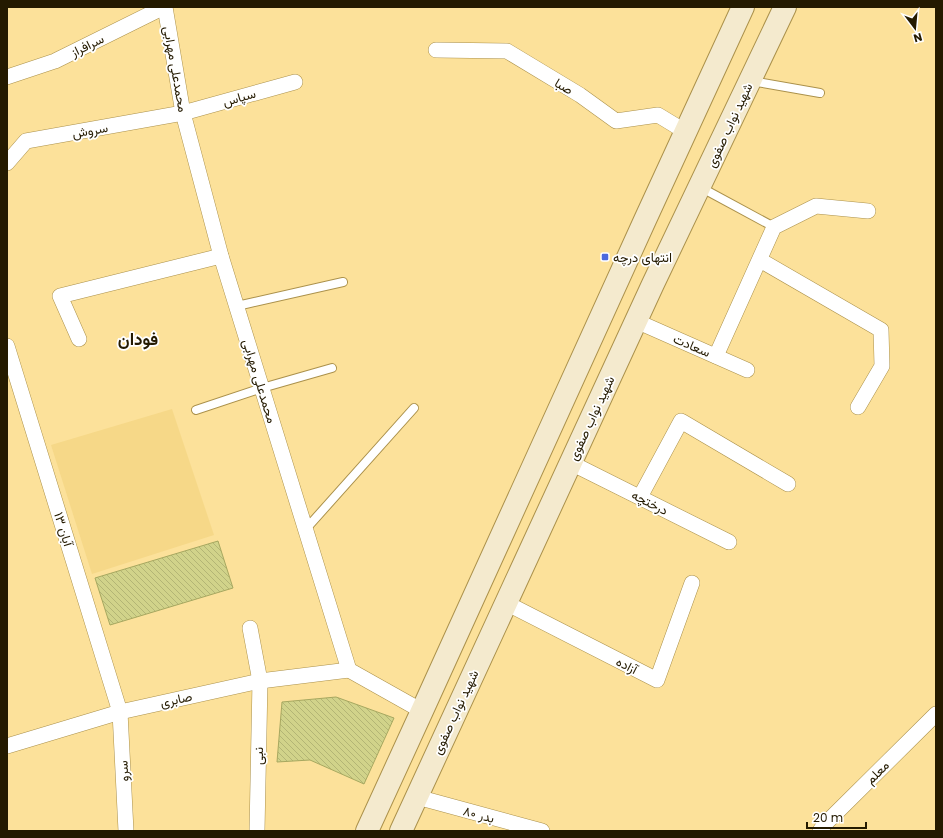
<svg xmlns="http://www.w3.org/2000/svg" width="943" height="838" viewBox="0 0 943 838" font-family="Poppins,Vazirmatn,sans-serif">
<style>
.built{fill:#f6d888}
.building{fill:url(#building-back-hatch);stroke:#a7a860}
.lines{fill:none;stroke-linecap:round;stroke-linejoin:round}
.lane-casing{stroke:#ab914b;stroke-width:10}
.street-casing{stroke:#ab914b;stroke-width:16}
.secondary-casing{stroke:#ab914b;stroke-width:24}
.lane{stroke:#fff;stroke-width:8}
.street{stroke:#fff;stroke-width:15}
.secondary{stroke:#f4eace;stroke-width:22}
.poi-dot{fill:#4d6ade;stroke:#fff;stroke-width:1.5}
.labels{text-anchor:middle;stroke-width:3.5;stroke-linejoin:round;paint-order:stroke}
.street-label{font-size:13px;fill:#241a00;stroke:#fff}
.poi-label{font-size:13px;fill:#241a00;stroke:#fff;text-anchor:start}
.district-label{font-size:17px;font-weight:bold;fill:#241a00;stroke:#fff}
</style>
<defs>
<pattern id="building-back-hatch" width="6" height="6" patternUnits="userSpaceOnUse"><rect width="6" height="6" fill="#d1d38a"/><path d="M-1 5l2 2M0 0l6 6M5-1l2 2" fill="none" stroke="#b3b575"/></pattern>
</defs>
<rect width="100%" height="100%" fill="#fce19a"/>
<path class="built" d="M 172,409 L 214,535 L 92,574 L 51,445 Z"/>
<g class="building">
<path d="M 218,541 L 233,588 L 110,625 L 95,578 Z"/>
<path d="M 336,697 L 394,718 L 364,784 L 310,760 L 277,762 L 282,702 Z"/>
</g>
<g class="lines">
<g class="lane-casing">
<g id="lane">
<path d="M 751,81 L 820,93"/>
<path d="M 700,187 L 774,227"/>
<path d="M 237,306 L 343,282"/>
<path d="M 196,410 L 262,388 L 332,368"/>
<path d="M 305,530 L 414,408"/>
</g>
</g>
<g class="street-casing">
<g id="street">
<path d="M 165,7 L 183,113 L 221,256 L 349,670 L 422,711"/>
<path d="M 436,50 L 507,51 L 580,95 L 616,121 L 658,115 L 686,132"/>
<path d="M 7,77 L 55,61 L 164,7"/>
<path d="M 7,163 L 26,141 L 183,113 L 295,82"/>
<path d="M 760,260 L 881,330 L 882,366 L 858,407"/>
<path d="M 636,321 L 747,370"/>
<path d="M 79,339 L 60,296 L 221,256"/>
<path d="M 7,346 L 120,712 L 126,831"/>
<path d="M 716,356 L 774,227 L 816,206 L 868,211"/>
<path d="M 571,463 L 729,542"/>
<path d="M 640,497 L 681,421 L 788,484"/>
<path d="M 506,603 L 657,680 L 692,583"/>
<path d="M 250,628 L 260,681 L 257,831"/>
<path d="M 7,746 L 120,712 L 260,681 L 349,670"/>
<path d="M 417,797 L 542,831"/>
<path d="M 820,831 L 824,825 L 936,714"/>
</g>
</g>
<g class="secondary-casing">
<g id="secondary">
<path d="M 367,831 L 422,711 L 645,220 L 743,7"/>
<path d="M 401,831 L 653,284 L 785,7"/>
</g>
</g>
<use href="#lane" class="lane"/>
<use href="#street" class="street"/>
<use href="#secondary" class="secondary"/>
</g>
<rect class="poi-dot" x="601" y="253" width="8" height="8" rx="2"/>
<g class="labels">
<g class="street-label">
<text transform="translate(87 45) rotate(-26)" y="5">سرافراز</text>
<text transform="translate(176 69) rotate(80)" y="5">محمدعلی مهرابی</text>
<text transform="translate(564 86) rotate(31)" y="5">صبا</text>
<text transform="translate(239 97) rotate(-16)" y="5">سپاس</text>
<text transform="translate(729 125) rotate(-65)" y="5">شهید نواب صفوی</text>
<text transform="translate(90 130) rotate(-10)" y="5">سروش</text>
<text transform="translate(692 345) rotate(23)" y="5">سعادت</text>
<text transform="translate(260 381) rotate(73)" y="5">محمدعلی مهرابی</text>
<text transform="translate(591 418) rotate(-65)" y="5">شهید نواب صفوی</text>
<text transform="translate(650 502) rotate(27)" y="5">درختچه</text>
<text transform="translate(64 529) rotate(73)" y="5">۱۳ آبان</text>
<text transform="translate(627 665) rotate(27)" y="5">آزاده</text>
<text transform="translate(176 699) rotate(-12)" y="5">صابری</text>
<text transform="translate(455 712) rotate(-65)" y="5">شهید نواب صفوی</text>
<text transform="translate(258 756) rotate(-89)" y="5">نبی</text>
<text transform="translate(123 771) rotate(-93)" y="5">سرو</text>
<text transform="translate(877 772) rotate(-45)" y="5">معلم</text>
<text transform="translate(479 814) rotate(15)" y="5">بدر ۸۰</text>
</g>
<g class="poi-label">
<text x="613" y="262">انتهای درچه</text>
</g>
<g class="district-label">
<text x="138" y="345">فودان</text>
</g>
</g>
<rect width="943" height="838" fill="none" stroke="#241a00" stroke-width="16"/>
<g transform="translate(915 28) rotate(164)" stroke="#ffffff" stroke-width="3" paint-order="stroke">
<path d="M0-3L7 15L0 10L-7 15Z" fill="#241a00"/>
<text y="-6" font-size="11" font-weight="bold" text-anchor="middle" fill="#241a00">N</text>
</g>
<path d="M807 822v6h59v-6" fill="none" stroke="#241a00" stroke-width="2"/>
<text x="813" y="822" font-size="12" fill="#241a00" stroke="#ffffff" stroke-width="3" paint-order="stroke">20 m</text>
</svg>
